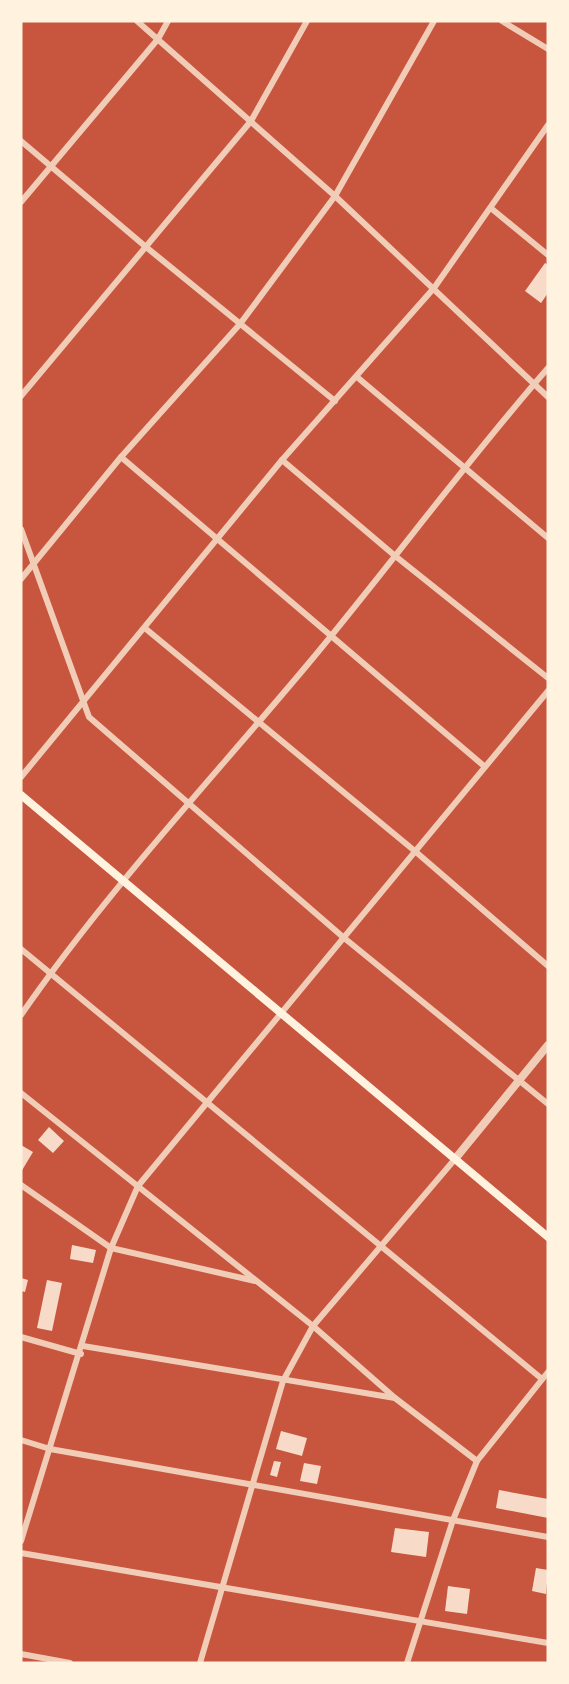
<svg xmlns="http://www.w3.org/2000/svg" width="569" height="1684" viewBox="0 0 569 1684" font-family="Poppins,sans-serif">
<style>
.building{fill:#f7dbc8}
.lines{fill:none;stroke-linecap:round;stroke-linejoin:round}
.minor{stroke:#f1ccb7;stroke-width:6}
.tertiary{stroke:#f1ccb7;stroke-width:8}
.secondary{stroke:#fff3e0;stroke-width:8}
</style>
<rect width="100%" height="100%" fill="#c8553d"/>
<g class="building">
<path d="M 545,263 L 548,265 L 548,293 L 541,303 L 525,291 Z"/>
<path d="M 49,1127 L 64,1141 L 53,1153 L 38,1140 Z"/>
<path d="M 21,1145 L 33,1152 L 21,1172 Z"/>
<path d="M 72,1245 L 96,1250 L 93,1263 L 70,1259 Z"/>
<path d="M 21,1278 L 28,1280 L 25,1292 L 21,1291 Z"/>
<path d="M 47,1280 L 62,1283 L 52,1331 L 37,1328 Z"/>
<path d="M 281,1431 L 307,1438 L 302,1456 L 276,1449 Z"/>
<path d="M 274,1461 L 281,1462 L 277,1477 L 270,1475 Z"/>
<path d="M 304,1463 L 321,1466 L 317,1484 L 300,1481 Z"/>
<path d="M 499,1490 L 548,1499 L 548,1518 L 496,1508 Z"/>
<path d="M 395,1528 L 429,1532 L 426,1557 L 391,1552 Z"/>
<path d="M 536,1568 L 548,1570 L 546,1594 L 532,1591 Z"/>
<path d="M 448,1586 L 470,1589 L 467,1614 L 445,1611 Z"/>
</g>
<g class="lines">
<g class="minor">
<path d="M 137,21 L 335,196 L 548,397"/>
<path d="M 502,21 L 548,49"/>
<path d="M 21,141 L 146,247 L 335,401"/>
<path d="M 21,202 L 158,39 L 168,21"/>
<path d="M 492,209 L 548,255"/>
<path d="M 357,377 L 548,538"/>
<path d="M 21,396 L 251,121 L 307,21"/>
<path d="M 121,457 L 484,766"/>
<path d="M 282,460 L 394,555 L 548,678"/>
<path d="M 21,529 L 89,717 L 343,937 L 548,1104"/>
<path d="M 21,579 L 121,457 L 240,324 L 335,196 L 434,21"/>
<path d="M 146,629 L 416,852 L 548,966"/>
<path d="M 21,777 L 282,460 L 434,288 L 548,125"/>
<path d="M 21,949 L 542,1379"/>
<path d="M 21,1015 C 107,891 211,780 308,664 C 389,567 464,464 548,368"/>
<path d="M 21,1093 L 313,1326 L 395,1398 L 477,1461"/>
<path d="M 21,1185 L 111,1248 L 255,1281"/>
<path d="M 21,1337 L 81,1354"/>
<path d="M 83,1346 L 395,1398"/>
<path d="M 21,1440 L 50,1449 L 548,1537"/>
<path d="M 21,1541 L 111,1248 L 138,1186 L 548,691"/>
<path d="M 21,1553 L 548,1643"/>
<path d="M 21,1654 L 70,1663"/>
<path d="M 200,1663 L 283,1381 L 313,1326 L 455,1159"/>
<path d="M 407,1663 L 453,1520 L 477,1461 L 548,1372"/>
</g>
<path class="tertiary" d="M 455,1159 L 548,1045"/>
<path class="secondary" d="M 21,795 L 548,1237"/>
</g>
<rect width="569" height="1684" fill="none" stroke="#fff3e0" stroke-width="45"/>
</svg>
